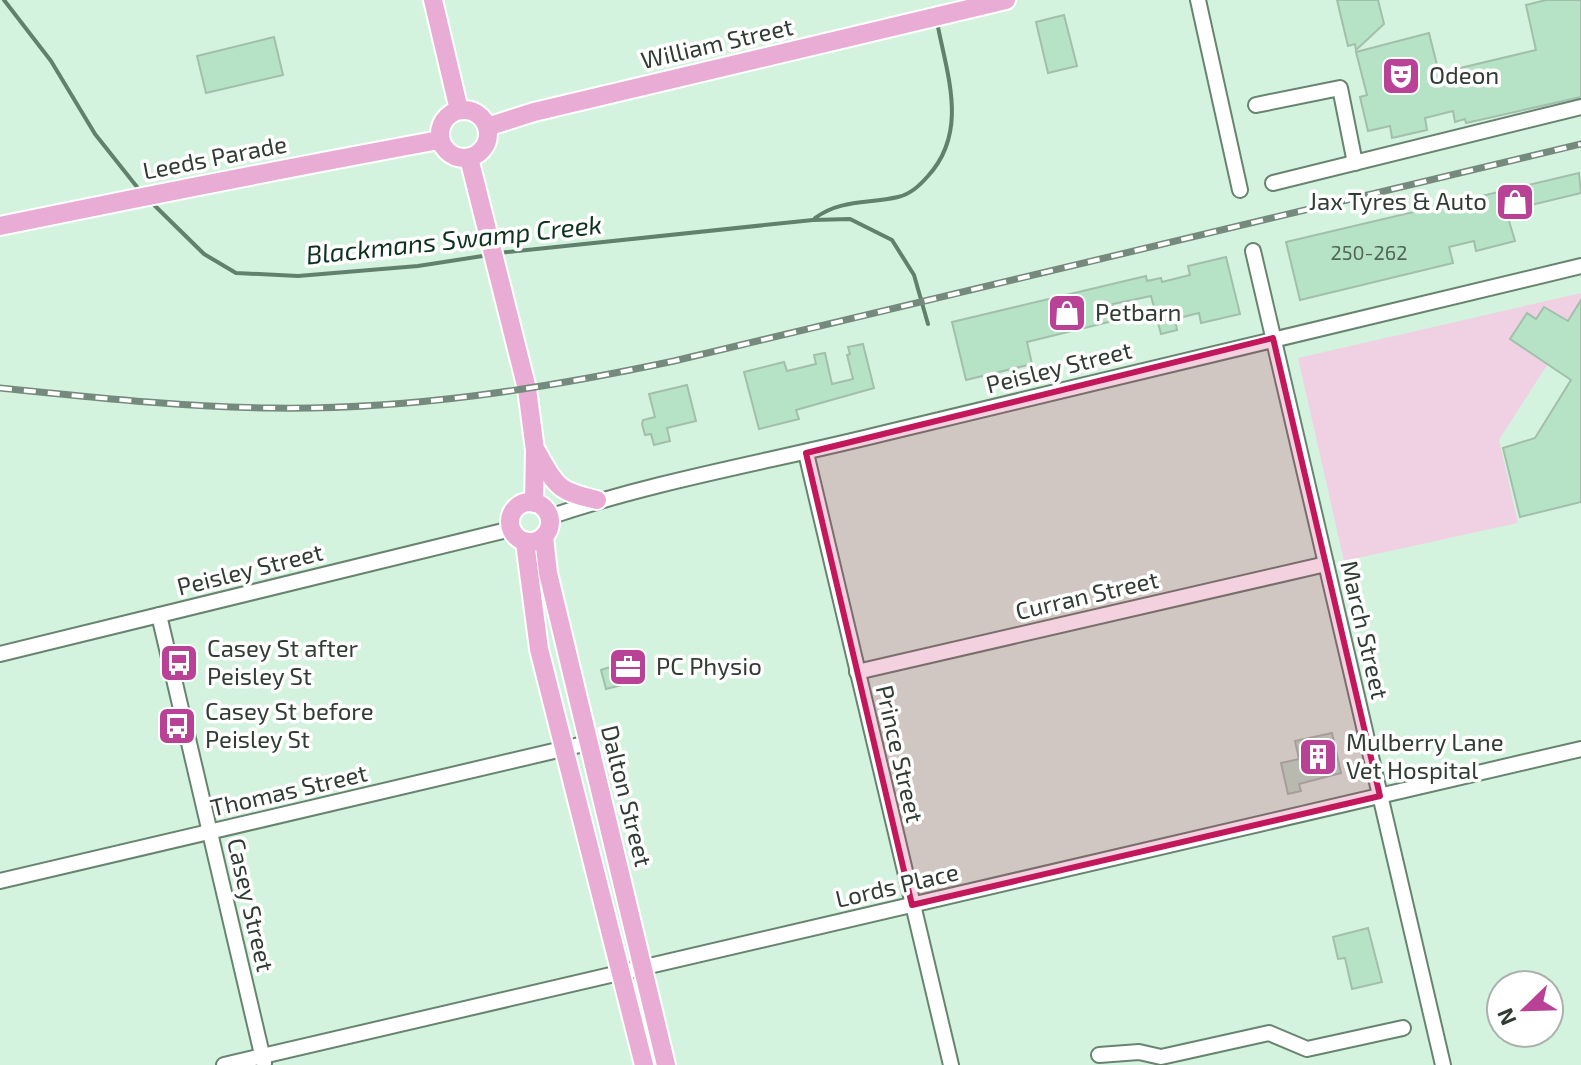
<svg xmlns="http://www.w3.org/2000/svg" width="1581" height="1065" viewBox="0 0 1581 1065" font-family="'Exo 2',sans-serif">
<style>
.green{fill:#f0d1e4}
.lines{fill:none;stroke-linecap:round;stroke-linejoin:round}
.stream{stroke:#60816b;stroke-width:4}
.building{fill:#b6e3c5;stroke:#a2bfab;stroke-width:2}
.minor-casing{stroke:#688471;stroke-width:18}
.major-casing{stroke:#fff;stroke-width:22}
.minor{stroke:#fff;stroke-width:14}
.major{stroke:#e9add5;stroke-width:18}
.rail-casing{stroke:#75897c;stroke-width:7}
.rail{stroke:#fff;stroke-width:4;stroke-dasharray:12;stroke-linecap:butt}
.marked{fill:#c2185b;fill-opacity:0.2;stroke:#c2185b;stroke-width:6;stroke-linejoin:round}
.labels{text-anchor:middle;stroke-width:7;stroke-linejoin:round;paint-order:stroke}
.number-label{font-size:20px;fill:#526658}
.street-label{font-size:24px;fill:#303c34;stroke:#fff}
.poi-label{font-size:24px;fill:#303c34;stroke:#fff;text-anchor:start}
.water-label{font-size:26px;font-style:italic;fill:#0f321f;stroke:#fff}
</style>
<rect width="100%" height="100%" fill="#d4f3de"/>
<path class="green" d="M 1581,293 L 1581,312 L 1499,440 L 1518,523 L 1344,561 L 1298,358 Z"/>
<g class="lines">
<g class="stream">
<path d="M 4,0 L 51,61 L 95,134 L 141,192"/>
<path d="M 150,201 L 204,254 L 236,273 L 298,276 L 418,266 L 489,255"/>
<path d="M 815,218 C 841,199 868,204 898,197 C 911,194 920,185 928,176 C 969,131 947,75 937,22"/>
<path d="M 498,253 L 813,220 L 850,219 L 892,240 L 914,275 L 928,324"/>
</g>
</g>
<g class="building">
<path d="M 1337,0 L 1378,0 L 1384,24 L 1356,50 L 1355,44 L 1348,46 Z"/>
<path d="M 1546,0 L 1581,0 L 1581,97 L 1466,123 L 1465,119 L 1455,122 L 1453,111 L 1425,118 L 1427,130 L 1392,138 L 1390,126 L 1368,131 L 1360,97 L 1367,95 L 1356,52 L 1429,33 L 1439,73 L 1536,50 L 1526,5 Z"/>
<path d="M 1064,15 L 1077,66 L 1048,73 L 1036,22 Z"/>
<path d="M 274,37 L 283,75 L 206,93 L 197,56 Z"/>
<path d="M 1579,173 L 1581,193 L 1506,211 L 1515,241 L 1476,251 L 1474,241 L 1449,247 L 1453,263 L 1300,300 L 1286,242 Z"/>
<path d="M 1226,257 L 1240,314 L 1201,323 L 1199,313 L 1175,319 L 1177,330 L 1161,334 L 1151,296 L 1113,304 L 1117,320 L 1027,342 L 1032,364 L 966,380 L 952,322 L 1146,276 L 1147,281 L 1161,278 L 1162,282 L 1190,275 L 1188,266 Z"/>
<path d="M 1581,300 L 1581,502 L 1520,517 L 1503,448 L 1535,438 L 1571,380 L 1510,339 L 1527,313 L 1536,319 L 1544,307 L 1568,321 Z"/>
<path d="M 863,344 L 874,388 L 796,410 L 799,419 L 759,429 L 744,372 L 784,362 L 787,371 L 816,364 L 814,355 L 825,353 L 832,384 L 853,379 L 847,355 L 850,354 L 848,347 Z"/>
<path d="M 687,385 L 696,421 L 667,428 L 670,441 L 654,445 L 651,434 L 645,435 L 642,424 L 643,420 L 655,417 L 649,394 Z"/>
<path d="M 629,661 L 634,682 L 606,689 L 601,670 Z"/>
<path d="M 1332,733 L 1341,773 L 1299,784 L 1301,791 L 1288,794 L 1281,763 L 1299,759 L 1295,741 Z"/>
<path d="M 1368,928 L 1382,982 L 1352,989 L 1345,958 L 1338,959 L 1333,937 Z"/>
</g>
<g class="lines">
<g class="minor-casing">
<g id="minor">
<path d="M 1198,0 L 1240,190"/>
<path d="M 1256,105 L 1340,88 L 1355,163"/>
<path d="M 1273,183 L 1581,107"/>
<path d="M 1253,251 L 1443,1065"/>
<path d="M 806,453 L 951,1065"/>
<path d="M 549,517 C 658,480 773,461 885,433 C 1117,376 1349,320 1581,266"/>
<path d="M 159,615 L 264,1063"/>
<path d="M 0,654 L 511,529"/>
<path d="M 857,672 L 1326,564"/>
<path d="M 0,881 L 588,743"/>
<path d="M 1099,1055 L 1139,1052 L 1161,1057 L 1269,1033 L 1307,1049 L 1403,1028"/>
<path d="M 224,1065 L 1581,749"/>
</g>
</g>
<g class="major-casing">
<g id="major">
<path d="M 433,0 L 459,110"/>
<circle cx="464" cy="134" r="24"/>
<path d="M 487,127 L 534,112 L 1006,0"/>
<path d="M 469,158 L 527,389 L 535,450 L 534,503"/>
<path d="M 0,226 C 146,196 293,167 439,140"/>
<path d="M 537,452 C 557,487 557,491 597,500"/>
<circle cx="530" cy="522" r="20"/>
<path d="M 544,537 L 548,573 L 666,1065"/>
<path d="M 525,542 L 539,649 L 644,1065"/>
</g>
</g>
<use href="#minor" class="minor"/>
<use href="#major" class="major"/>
<g class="rail-casing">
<path id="rail" d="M 0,388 C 90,397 181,407 272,408 C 408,410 542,389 674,361 L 1581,144"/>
</g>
<use href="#rail" class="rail"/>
</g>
<path class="marked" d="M 1273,338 L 1380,796 L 912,905 L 806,453 Z"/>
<defs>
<g id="theatre-square" transform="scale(2)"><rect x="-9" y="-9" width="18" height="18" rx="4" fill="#b94196" stroke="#fff"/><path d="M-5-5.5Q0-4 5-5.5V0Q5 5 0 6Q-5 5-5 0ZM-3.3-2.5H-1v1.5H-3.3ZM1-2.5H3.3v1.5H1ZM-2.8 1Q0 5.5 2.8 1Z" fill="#fff"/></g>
<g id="shop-square" transform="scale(2)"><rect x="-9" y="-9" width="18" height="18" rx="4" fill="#b94196" stroke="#fff"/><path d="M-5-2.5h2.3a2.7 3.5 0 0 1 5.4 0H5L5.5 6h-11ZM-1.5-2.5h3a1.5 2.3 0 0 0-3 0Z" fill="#fff"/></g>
<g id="bus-square" transform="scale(2)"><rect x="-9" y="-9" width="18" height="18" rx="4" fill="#b94196" stroke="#fff"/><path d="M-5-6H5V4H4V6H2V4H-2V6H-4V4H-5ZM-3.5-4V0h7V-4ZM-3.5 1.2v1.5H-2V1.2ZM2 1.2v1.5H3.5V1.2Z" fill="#fff"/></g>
<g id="office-square" transform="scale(2)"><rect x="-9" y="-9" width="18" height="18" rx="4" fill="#b94196" stroke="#fff"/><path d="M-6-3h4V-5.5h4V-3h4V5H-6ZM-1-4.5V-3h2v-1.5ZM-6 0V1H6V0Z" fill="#fff"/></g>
<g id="building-square" transform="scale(2)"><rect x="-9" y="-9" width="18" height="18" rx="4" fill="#b94196" stroke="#fff"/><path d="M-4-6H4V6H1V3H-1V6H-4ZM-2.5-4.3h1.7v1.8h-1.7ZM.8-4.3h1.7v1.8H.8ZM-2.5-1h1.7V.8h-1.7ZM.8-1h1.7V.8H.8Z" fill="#fff"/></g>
</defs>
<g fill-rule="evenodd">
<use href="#theatre-square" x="1401" y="76"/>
<use href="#shop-square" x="1515" y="202"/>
<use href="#shop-square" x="1067" y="313"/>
<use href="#bus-square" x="179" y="663"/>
<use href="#office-square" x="628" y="667"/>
<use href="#bus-square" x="177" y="726"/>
<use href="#building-square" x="1318" y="757"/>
</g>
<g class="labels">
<g class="number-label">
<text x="1369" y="260">250-262</text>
</g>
<g class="street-label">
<text transform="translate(717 44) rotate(-13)" y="8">William Street</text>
<text transform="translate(215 158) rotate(-11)" y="8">Leeds Parade</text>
<text transform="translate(1059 368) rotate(-14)" y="8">Peisley Street</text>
<text transform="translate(250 570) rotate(-14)" y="8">Peisley Street</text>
<text transform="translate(1087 596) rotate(-13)" y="8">Curran Street</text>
<text transform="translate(1364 630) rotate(77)" y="8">March Street</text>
<text transform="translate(899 754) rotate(77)" y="8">Prince Street</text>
<text transform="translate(289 791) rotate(-13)" y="8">Thomas Street</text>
<text transform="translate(626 796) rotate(76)" y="8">Dalton Street</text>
<text transform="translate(897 886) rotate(-13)" y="8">Lords Place</text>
<text transform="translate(250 905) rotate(77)" y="8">Casey Street</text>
</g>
<g class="poi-label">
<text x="1429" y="84">Odeon</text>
<text x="1487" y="210" text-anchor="end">Jax Tyres &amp; Auto</text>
<text x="1095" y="321">Petbarn</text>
<text x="207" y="657">Casey St after<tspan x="207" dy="28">Peisley St</tspan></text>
<text x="656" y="675">PC Physio</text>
<text x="205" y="720">Casey St before<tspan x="205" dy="28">Peisley St</tspan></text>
<text x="1346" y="751">Mulberry Lane<tspan x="1346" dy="28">Vet Hospital</tspan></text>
</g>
<g class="water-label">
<text transform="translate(454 240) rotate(-6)" y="9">Blackmans Swamp Creek</text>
</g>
</g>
<g transform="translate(1525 1009) rotate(247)"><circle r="38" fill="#ffffff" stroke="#acb1ae" stroke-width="2"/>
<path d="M0-6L14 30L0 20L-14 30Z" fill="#b94196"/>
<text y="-12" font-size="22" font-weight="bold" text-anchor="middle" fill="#303c34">N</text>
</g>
</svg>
